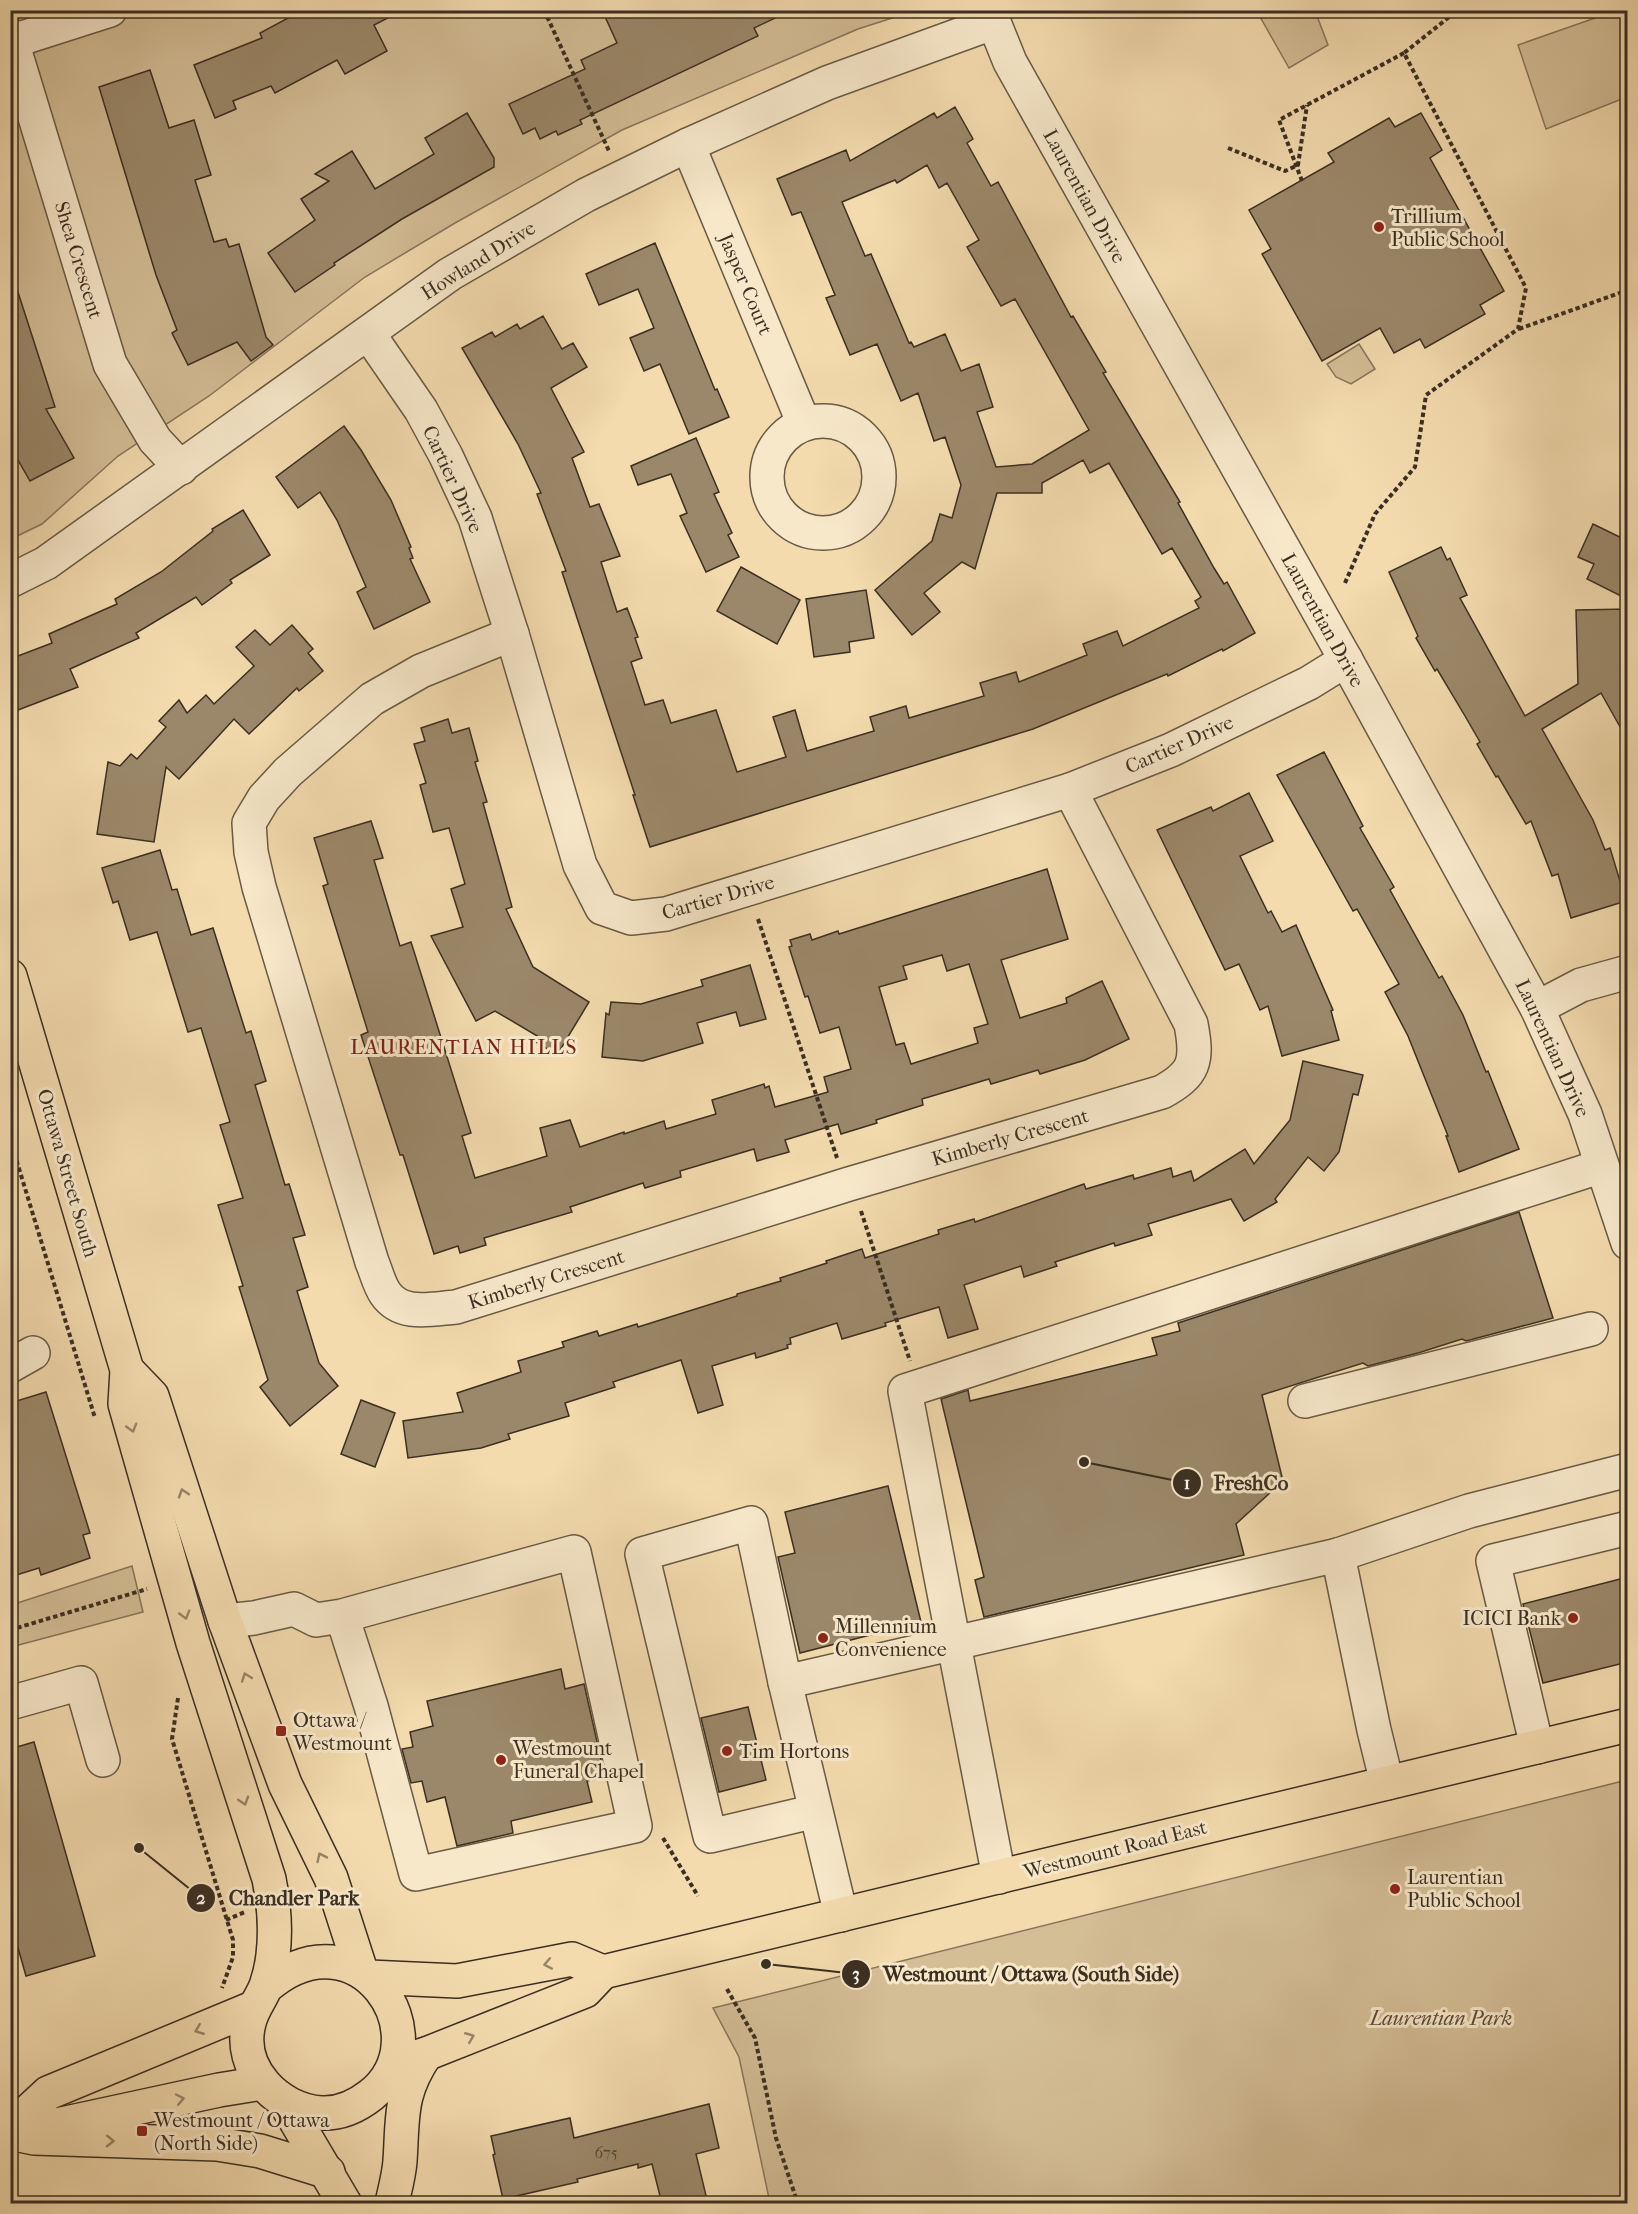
<svg xmlns="http://www.w3.org/2000/svg" width="1638" height="2214" viewBox="0 0 1638 2214" font-family="'IM FELL French Canon',serif">
<style>
.green{fill:#d4be96;stroke:#88765c;stroke-width:1.5}
.building{fill:#9b886a;stroke:#3b2f21;stroke-width:1.5;fill-rule:evenodd}
.lines{fill:none;stroke-linecap:round;stroke-linejoin:round}
.minor-casing{stroke:#695a44;stroke-width:36}
.major-casing{stroke:#3b2f21;stroke-width:36}
.path{stroke:#3b2f21;stroke-width:4;stroke-dasharray:4.5 3;stroke-linecap:butt}
.minor{stroke:#f7e8ca;stroke-width:33}
.major{stroke:#f3dbae;stroke-width:33}
.oneway{stroke:#978568}
.poi-dot{fill:#8f2418;stroke:#f7e8ca;stroke-width:2}
.labels{text-anchor:middle;stroke-width:6;stroke-linejoin:round;paint-order:stroke}
.number-label{font-size:16px;fill:#534533}
.street-label{font-size:20px;fill:#3b2f21;stroke:#f7e8ca}
.poi-label{font-size:20px;fill:#3b2f21;stroke:#f7e8ca;text-anchor:start}
.park-label{font-size:20px;font-style:italic;fill:#5a4c38;stroke:#f7e8ca}
.neighbourhood-label{font-size:21px;letter-spacing:1.5px;fill:#7a1f14;stroke:#f7e8ca}
.leader{fill:none;stroke:#3b2f21;stroke-width:2}
.callout-dot{fill:#3b2f21;stroke:#f7e8ca;stroke-width:2}
.mark-label{font-size:18px;text-anchor:middle;font-weight:bold;fill:#fff}
.callout-label{font-size:21px;text-anchor:middle;font-weight:bold;fill:#3b2f21;stroke:#f7e8ca;stroke-width:6;stroke-linejoin:round;paint-order:stroke}
</style>
<rect width="100%" height="100%" fill="#f3dbae"/>
<filter id="stains"><feTurbulence type="fractalNoise" baseFrequency=".00333" numOctaves="4"/><feColorMatrix values="0 0 0 0 .2 0 0 0 0 .09 0 0 0 0 .02 0 0 0 .5 -.17"/></filter>
<radialGradient id="worn" r=".72"><stop offset=".6" stop-color="#630" stop-opacity="0"/><stop offset="1" stop-color="#630" stop-opacity=".3"/></radialGradient>
<g class="green">
<path d="M 10,11 L 914,11 L 858,29 L 622,130 L 455,223 L 365,277 L 209,396 L 118,456 L 42,524 L 11,539 Z"/>
<path d="M 1258,11 L 1318,11 L 1317,16 L 1328,45 L 1289,68 L 1259,15 Z"/>
<path d="M 1615,11 L 1627,11 L 1627,97 L 1546,129 L 1518,45 Z"/>
<path d="M 1359,344 L 1375,369 L 1351,384 L 1336,377 L 1327,364 Z"/>
<path d="M 132,1566 L 143,1612 L 11,1647 L 11,1605 Z"/>
<path d="M 1627,1780 L 1627,2203 L 770,2203 L 739,2057 L 713,2008 Z"/>
</g>
<g class="building">
<path d="M 303,10 L 403,10 L 374,25 L 387,51 L 345,74 L 337,60 L 275,93 L 271,86 L 233,101 L 236,109 L 215,118 L 194,65 L 262,38 L 260,33 Z"/>
<path d="M 602,10 L 792,10 L 754,28 L 758,36 L 580,120 L 582,124 L 558,135 L 556,131 L 540,139 L 535,128 L 523,134 L 509,104 L 585,69 L 581,60 L 617,43 Z"/>
<path d="M 150,70 L 169,128 L 194,120 L 211,175 L 195,180 L 214,242 L 226,239 L 229,247 L 239,244 L 266,337 L 273,345 L 251,361 L 237,342 L 188,365 L 172,333 L 177,330 L 156,275 L 99,87 Z"/>
<path d="M 955,107 L 973,139 L 967,143 L 991,186 L 998,182 L 1071,317 L 1073,316 L 1106,372 L 1103,373 L 1180,502 L 1178,503 L 1214,568 L 1224,584 L 1227,582 L 1255,633 L 1223,651 L 1222,649 L 1168,676 L 1167,674 L 1033,729 L 650,847 L 633,795 L 635,795 L 562,572 L 566,571 L 537,494 L 541,493 L 518,444 L 462,348 L 492,332 L 495,337 L 517,324 L 520,329 L 543,316 L 562,349 L 573,343 L 587,367 L 551,388 L 584,452 L 572,458 L 590,507 L 599,504 L 620,556 L 601,562 L 617,612 L 627,608 L 638,637 L 635,638 L 642,658 L 631,662 L 645,705 L 663,700 L 671,723 L 716,710 L 737,772 L 786,757 L 773,717 L 795,710 L 807,751 L 874,731 L 870,717 L 906,706 L 909,718 L 984,696 L 980,683 L 1016,672 L 1019,682 L 1087,655 L 1083,644 L 1117,631 L 1123,646 L 1199,608 L 1195,601 L 1201,597 L 1172,548 L 1162,554 L 1109,463 L 1090,473 L 1083,460 L 1042,483 L 1042,493 L 997,493 L 975,569 L 962,562 L 924,593 L 940,612 L 912,635 L 875,590 L 932,541 L 940,514 L 952,518 L 961,485 L 945,437 L 934,441 L 918,393 L 901,401 L 877,344 L 850,355 L 826,298 L 835,295 L 801,212 L 792,215 L 777,179 L 846,150 L 850,161 L 934,113 L 937,118 ZM 927,165 L 939,188 L 947,183 L 979,240 L 967,247 L 1001,306 L 1015,299 L 1089,430 L 1032,464 L 996,467 L 977,412 L 993,407 L 979,364 L 961,371 L 945,334 L 914,347 L 911,342 L 909,343 L 871,254 L 865,256 L 842,202 L 895,180 L 897,183 Z"/>
<path d="M 467,113 L 494,158 L 494,167 L 402,219 L 334,263 L 335,265 L 295,292 L 268,253 L 315,220 L 301,199 L 329,181 L 315,174 L 352,151 L 375,189 L 434,154 L 425,138 Z"/>
<path d="M 1421,113 L 1442,150 L 1430,158 L 1504,291 L 1480,305 L 1485,314 L 1425,348 L 1420,339 L 1394,353 L 1380,328 L 1322,361 L 1262,254 L 1271,249 L 1249,210 L 1334,162 L 1328,153 L 1389,118 L 1395,127 Z"/>
<path d="M 655,243 L 715,390 L 717,389 L 729,417 L 689,434 L 660,364 L 644,371 L 630,338 L 654,328 L 638,289 L 599,305 L 586,274 Z"/>
<path d="M 16,286 L 55,407 L 46,409 L 74,458 L 30,481 L 10,446 L 10,287 Z"/>
<path d="M 344,426 L 361,450 L 391,500 L 411,547 L 409,548 L 413,558 L 410,559 L 430,602 L 374,629 L 357,592 L 366,587 L 337,520 L 320,492 L 298,508 L 276,477 Z"/>
<path d="M 696,438 L 719,492 L 714,494 L 732,533 L 728,535 L 739,557 L 706,572 L 680,516 L 687,513 L 671,474 L 638,485 L 631,466 Z"/>
<path d="M 243,510 L 270,555 L 230,580 L 232,583 L 202,605 L 196,597 L 136,633 L 139,638 L 70,669 L 78,687 L 18,710 L 10,691 L 10,659 L 52,643 L 49,634 L 117,604 L 115,599 L 161,572 L 213,531 L 212,529 Z"/>
<path d="M 1593,524 L 1628,541 L 1628,582 L 1621,596 L 1587,579 L 1594,564 L 1578,557 Z"/>
<path d="M 1441,547 L 1447,560 L 1450,558 L 1467,595 L 1460,598 L 1525,716 L 1578,684 L 1576,610 L 1628,609 L 1628,741 L 1601,693 L 1542,729 L 1593,820 L 1605,850 L 1610,848 L 1626,901 L 1571,918 L 1558,874 L 1552,876 L 1531,821 L 1526,824 L 1498,776 L 1496,777 L 1477,744 L 1480,742 L 1465,716 L 1437,669 L 1435,671 L 1416,638 L 1418,636 L 1389,572 Z"/>
<path d="M 741,567 L 800,600 L 777,644 L 717,611 Z"/>
<path d="M 866,590 L 874,638 L 849,642 L 850,652 L 814,657 L 806,599 Z"/>
<path d="M 292,625 L 313,649 L 308,653 L 323,671 L 299,691 L 297,688 L 249,734 L 234,719 L 179,779 L 166,767 L 154,842 L 97,834 L 108,762 L 120,766 L 131,754 L 137,759 L 166,727 L 159,721 L 179,700 L 187,713 L 206,695 L 214,704 L 254,666 L 236,647 L 255,630 L 270,645 Z"/>
<path d="M 448,719 L 452,733 L 469,728 L 478,761 L 475,762 L 487,802 L 483,803 L 512,907 L 506,909 L 533,967 L 589,1002 L 557,1055 L 536,1042 L 539,1037 L 495,1011 L 476,1021 L 431,936 L 463,927 L 451,889 L 465,884 L 449,828 L 433,832 L 420,785 L 426,783 L 414,744 L 425,741 L 421,728 Z"/>
<path d="M 1324,752 L 1363,826 L 1360,828 L 1394,887 L 1390,890 L 1439,978 L 1442,976 L 1463,1015 L 1486,1072 L 1488,1071 L 1519,1149 L 1459,1172 L 1446,1136 L 1448,1136 L 1408,1036 L 1385,992 L 1399,984 L 1357,909 L 1353,911 L 1277,775 Z"/>
<path d="M 1249,793 L 1273,841 L 1240,856 L 1268,913 L 1271,911 L 1282,932 L 1296,925 L 1333,1010 L 1331,1011 L 1339,1040 L 1282,1056 L 1268,1006 L 1260,1010 L 1239,964 L 1225,970 L 1157,830 L 1211,807 L 1213,811 Z"/>
<path d="M 371,821 L 383,858 L 374,860 L 400,946 L 411,942 L 471,1133 L 462,1136 L 475,1178 L 547,1156 L 540,1128 L 570,1120 L 580,1147 L 624,1132 L 624,1134 L 664,1121 L 666,1129 L 716,1114 L 712,1100 L 764,1084 L 765,1088 L 769,1086 L 775,1107 L 828,1092 L 824,1077 L 851,1069 L 839,1027 L 820,1033 L 808,996 L 805,997 L 789,947 L 792,946 L 790,940 L 810,934 L 812,940 L 838,931 L 839,934 L 1047,869 L 1068,939 L 1001,960 L 1020,1018 L 1067,1003 L 1066,998 L 1102,981 L 1129,1039 L 1085,1060 L 1040,1074 L 1038,1070 L 991,1084 L 989,1079 L 922,1099 L 923,1105 L 876,1120 L 877,1123 L 841,1134 L 838,1124 L 785,1140 L 789,1152 L 757,1161 L 754,1149 L 680,1171 L 681,1177 L 645,1188 L 643,1183 L 570,1207 L 572,1212 L 484,1238 L 486,1245 L 460,1253 L 458,1246 L 434,1254 L 403,1155 L 400,1155 L 361,1035 L 368,1032 L 323,886 L 328,884 L 314,838 ZM 942,955 L 947,971 L 969,964 L 988,1024 L 974,1028 L 978,1043 L 911,1064 L 904,1043 L 896,1045 L 879,987 L 907,979 L 903,966 Z"/>
<path d="M 160,850 L 172,890 L 177,889 L 191,935 L 213,928 L 246,1033 L 251,1031 L 266,1081 L 255,1085 L 285,1185 L 289,1184 L 305,1235 L 293,1238 L 308,1287 L 297,1291 L 319,1363 L 338,1386 L 290,1426 L 260,1387 L 268,1380 L 239,1287 L 243,1286 L 218,1205 L 243,1198 L 220,1125 L 230,1122 L 201,1028 L 188,1032 L 157,932 L 130,940 L 118,901 L 113,903 L 102,868 Z"/>
<path d="M 750,965 L 766,1019 L 740,1026 L 736,1012 L 697,1023 L 703,1043 L 643,1061 L 602,1057 L 606,1013 L 609,1015 L 611,1002 L 641,1004 L 703,986 L 701,980 Z"/>
<path d="M 1303,1061 L 1363,1075 L 1358,1095 L 1353,1094 L 1339,1152 L 1324,1171 L 1308,1157 L 1275,1199 L 1277,1202 L 1244,1221 L 1231,1199 L 1148,1224 L 1152,1235 L 1115,1246 L 1114,1243 L 1055,1262 L 1057,1266 L 1024,1277 L 1021,1266 L 964,1285 L 978,1329 L 948,1338 L 939,1307 L 885,1323 L 886,1326 L 842,1339 L 837,1323 L 790,1338 L 791,1344 L 787,1345 L 788,1348 L 756,1358 L 755,1353 L 712,1366 L 723,1405 L 698,1413 L 681,1360 L 613,1382 L 615,1387 L 565,1403 L 569,1416 L 508,1434 L 510,1439 L 481,1448 L 408,1458 L 403,1421 L 463,1412 L 457,1393 L 521,1372 L 518,1361 L 564,1347 L 562,1342 L 597,1331 L 599,1336 L 637,1324 L 638,1327 L 737,1296 L 737,1294 L 781,1281 L 780,1278 L 827,1263 L 826,1261 L 862,1249 L 865,1258 L 939,1234 L 938,1230 L 974,1219 L 975,1222 L 1084,1184 L 1086,1189 L 1133,1175 L 1134,1179 L 1171,1168 L 1173,1177 L 1191,1171 L 1194,1181 L 1245,1149 L 1254,1164 L 1290,1120 Z"/>
<path d="M 1519,1212 L 1553,1318 L 1466,1341 L 1462,1339 L 1418,1353 L 1368,1366 L 1363,1363 L 1262,1395 L 1283,1481 L 1236,1524 L 1244,1555 L 984,1617 L 975,1580 L 984,1577 L 941,1399 L 968,1390 L 970,1401 L 1157,1355 L 1152,1338 L 1180,1331 L 1178,1323 Z"/>
<path d="M 46,1392 L 90,1533 L 83,1535 L 90,1558 L 41,1575 L 39,1568 L 10,1577 L 10,1403 Z"/>
<path d="M 361,1400 L 395,1413 L 375,1467 L 341,1454 Z"/>
<path d="M 888,1486 L 921,1622 L 800,1653 L 778,1557 L 795,1553 L 785,1512 Z"/>
<path d="M 1628,1577 L 1628,1662 L 1543,1683 L 1523,1604 Z"/>
<path d="M 561,1669 L 565,1689 L 584,1684 L 605,1777 L 587,1781 L 592,1802 L 511,1821 L 513,1833 L 457,1846 L 445,1797 L 427,1802 L 422,1781 L 411,1783 L 402,1749 L 413,1747 L 410,1732 L 433,1726 L 427,1701 Z"/>
<path d="M 748,1707 L 766,1780 L 719,1792 L 701,1718 Z"/>
<path d="M 34,1742 L 95,1956 L 26,1976 L 10,1920 L 10,1749 Z"/>
<path d="M 709,2104 L 719,2148 L 696,2154 L 708,2204 L 662,2204 L 652,2164 L 638,2168 L 638,2164 L 577,2179 L 578,2182 L 503,2199 L 493,2155 L 495,2154 L 491,2136 L 570,2118 L 574,2138 Z"/>
</g>
<g class="lines">
<g class="minor-casing">
<g id="minor">
<path d="M 989,10 L 1010,62 L 1346,660 L 1537,1008 L 1585,1114 L 1628,1243"/>
<path d="M 10,35 L 110,364 L 155,440 L 181,468"/>
<path d="M 13,41 L 110,10"/>
<path d="M 688,145 L 804,424"/>
<path d="M 368,333 L 421,410 L 446,456 L 475,518 L 512,634 L 580,865 L 602,908 L 631,918 L 666,914 L 1070,790 L 1171,750 L 1309,683 L 1346,660"/>
<circle cx="823" cy="477" r="56"/>
<path d="M 10,581 L 46,563 L 450,274 L 586,195 L 688,145 L 827,83 L 992,23"/>
<path d="M 512,634 L 421,671 L 372,699 L 288,772 L 264,798 L 249,823 L 251,852 L 259,887 L 372,1262 C 376,1271 379,1284 385,1293 C 401,1317 431,1309 456,1307 L 849,1184 L 1162,1092 C 1195,1074 1198,1061 1191,1024 L 1070,790"/>
<path d="M 1537,1008 L 1581,985 L 1628,972"/>
<path d="M 10,1366 L 33,1353"/>
<path d="M 1305,1401 L 1591,1329"/>
<path d="M 1338,1555 L 1374,1730 L 1387,1783"/>
<path d="M 225,1621 L 254,1618 L 294,1609 L 316,1620 L 342,1616 L 574,1552 L 635,1826 L 416,1874 L 371,1706 L 342,1616"/>
<path d="M 785,1682 L 1338,1555 L 1469,1511 L 1628,1470"/>
<path d="M 10,1703 L 81,1683 L 103,1760"/>
<path d="M 1537,1747 L 1493,1561 L 1628,1528"/>
<path d="M 816,1811 L 710,1836 L 642,1554 L 751,1523 L 785,1682 L 841,1915"/>
<path d="M 999,1877 L 905,1391 L 1602,1166"/>
</g>
</g>
<g class="major-casing">
<g id="major">
<path d="M 10,976 L 127,1370 L 125,1404 L 193,1643 L 269,1879 C 274,1904 276,1930 273,1955 C 272,1965 269,1977 266,1986 C 261,1999 252,2009 249,2023 C 237,2069 278,2110 321,2113 C 339,2114 357,2106 371,2095 C 444,2037 358,1907 266,1987"/>
<path d="M 127,1370 L 152,1396 L 225,1621 L 285,1784 L 331,1878 L 361,1971"/>
<path d="M 603,1972 L 1628,1725"/>
<path d="M 369,1977 L 457,1981 L 572,1959 L 603,1972"/>
<path d="M 395,2063 L 426,2054 L 585,1991 L 603,1972"/>
<path d="M 286,2104 L 345,2204"/>
<path d="M 20,2119 L 48,2093 L 253,2008"/>
<path d="M 48,2124 L 57,2125 L 219,2090 L 262,2083"/>
<path d="M 10,2133 L 34,2138 L 217,2144 L 260,2151 L 328,2172"/>
<path d="M 392,2203 C 395,2189 399,2175 400,2161 C 403,2116 399,2094 426,2054"/>
</g>
</g>
<g class="path">
<path d="M 544,10 L 609,151"/>
<path d="M 1228,148 L 1285,171 L 1298,165 L 1307,105"/>
<path d="M 1302,181 L 1279,120 L 1404,53"/>
<path d="M 1519,329 L 1628,290"/>
<path d="M 1345,583 L 1375,514 L 1415,467 L 1426,395 L 1518,329 L 1526,288 L 1404,53 L 1458,10"/>
<path d="M 758,919 L 837,1158"/>
<path d="M 10,1139 L 95,1418"/>
<path d="M 861,1211 L 910,1361"/>
<path d="M 10,1630 L 147,1589"/>
<path d="M 178,1698 L 172,1739 L 233,1940 L 233,1957 L 222,1988"/>
<path d="M 663,1838 L 698,1896"/>
<path d="M 226,1920 L 245,1912"/>
<path d="M 727,1989 L 755,2038 L 776,2138 L 798,2204"/>
</g>
<use href="#minor" class="minor"/>
<use href="#major" class="major"/>
</g>
<defs><path id="oneway-chevron" d="M-2-3.5L2.5 0L-2 3.5" fill="none" stroke-width="1.6" stroke-linecap="round" stroke-linejoin="round" transform="scale(1.5)"/></defs>
<g class="oneway">
<use href="#oneway-chevron" transform="translate(132 1428) rotate(74)"/>
<use href="#oneway-chevron" transform="translate(183 1493) rotate(-108)"/>
<use href="#oneway-chevron" transform="translate(185 1615) rotate(74)"/>
<use href="#oneway-chevron" transform="translate(246 1677) rotate(-110)"/>
<use href="#oneway-chevron" transform="translate(244 1801) rotate(72)"/>
<use href="#oneway-chevron" transform="translate(321 1857) rotate(-116)"/>
<use href="#oneway-chevron" transform="translate(548 1964) rotate(169)"/>
<use href="#oneway-chevron" transform="translate(199 2030) rotate(158)"/>
<use href="#oneway-chevron" transform="translate(470 2037) rotate(-22)"/>
<use href="#oneway-chevron" transform="translate(180 2099) rotate(-12)"/>
<use href="#oneway-chevron" transform="translate(110 2141) rotate(1)"/>
</g>
<g class="poi-dot">
<circle cx="1379" cy="227" r="6"/>
<circle cx="1573" cy="1618" r="6"/>
<circle cx="823" cy="1638" r="6"/>
<rect x="275" y="1725" width="12" height="12" rx="3"/>
<circle cx="727" cy="1751" r="6"/>
<circle cx="501" cy="1760" r="6"/>
<circle cx="1395" cy="1889" r="6"/>
<rect x="136" y="2125" width="12" height="12" rx="3"/>
</g>
<g class="labels">
<g class="number-label">
<text x="606" y="2158">675</text>
</g>
<g class="street-label">
<text transform="translate(1085 196) rotate(61)" y="7">Laurentian Drive</text>
<text transform="translate(79 260) rotate(73)" y="7">Shea Crescent</text>
<text transform="translate(478 260) rotate(-32)" y="7">Howland Drive</text>
<text transform="translate(746 284) rotate(67)" y="7">Jasper Court</text>
<text transform="translate(453 479) rotate(65)" y="7">Cartier Drive</text>
<text transform="translate(1323 620) rotate(61)" y="7">Laurentian Drive</text>
<text transform="translate(1179 744) rotate(-24)" y="7">Cartier Drive</text>
<text transform="translate(718 897) rotate(-16)" y="7">Cartier Drive</text>
<text transform="translate(1553 1048) rotate(65)" y="7">Laurentian Drive</text>
<text transform="translate(1010 1137) rotate(-16)" y="7">Kimberly Crescent</text>
<text transform="translate(68 1173) rotate(74)" y="7">Ottawa Street South</text>
<text transform="translate(546 1279) rotate(-17)" y="7">Kimberly Crescent</text>
<text transform="translate(1115 1849) rotate(-14)" y="7">Westmount Road East</text>
</g>
<g class="poi-label">
<text x="1391" y="223">Trillium<tspan x="1391" dy="23">Public School</tspan></text>
<text x="1561" y="1625" text-anchor="end">ICICI Bank</text>
<text x="835" y="1633">Millennium<tspan x="835" dy="23">Convenience</tspan></text>
<text x="293" y="1727">Ottawa /<tspan x="293" dy="23">Westmount</tspan></text>
<text x="513" y="1755">Westmount<tspan x="513" dy="23">Funeral Chapel</tspan></text>
<text x="739" y="1758">Tim Hortons</text>
<text x="1407" y="1884">Laurentian<tspan x="1407" dy="23">Public School</tspan></text>
<text x="154" y="2127">Westmount / Ottawa<tspan x="154" dy="23">(North Side)</tspan></text>
</g>
<g class="park-label">
<text x="1441" y="2025">Laurentian Park</text>
</g>
<g class="neighbourhood-label">
<text x="464" y="1054">LAURENTIAN HILLS</text>
</g>
</g>
<path class="leader" d="M1084 1462L1187 1483M139 1848L201 1898M766 1964L856 1974"/>
<g class="callout-dot">
<circle cx="1084" cy="1462" r="6"/>
<circle cx="139" cy="1848" r="6"/>
<circle cx="766" cy="1964" r="6"/>
<circle cx="1187" cy="1483" r="15"/>
<circle cx="201" cy="1898" r="15"/>
<circle cx="856" cy="1974" r="15"/>
</g>
<g class="mark-label">
<text x="1187" y="1489">1</text>
<text x="201" y="1904">2</text>
<text x="856" y="1980">3</text>
</g>
<g class="callout-label">
<text x="1251" y="1490">FreshCo</text>
<text x="294" y="1905">Chandler Park</text>
<text x="1031" y="1981">Westmount / Ottawa (South Side)</text>
</g>
<rect width="1638" height="2214" fill="none" stroke="#f3dbae" stroke-width="36"/>
<rect x="12" y="12" width="1614" height="2190" fill="none" stroke="#3b2f21" stroke-width="3"/>
<rect x="18" y="18" width="1602" height="2178" fill="none" stroke="#3b2f21" stroke-width="1.5"/>
<rect width="100%" height="100%" filter="url(#stains)"/>
<rect width="100%" height="100%" fill="url(#worn)"/>
</svg>
